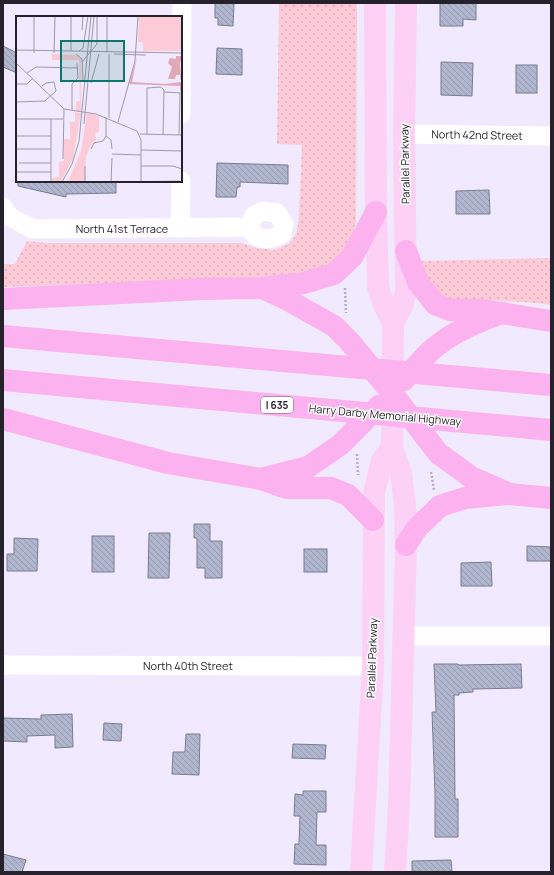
<svg xmlns="http://www.w3.org/2000/svg" width="554" height="875" viewBox="0 0 554 875" font-family="Manrope,sans-serif">
<style>
.grass{fill:url(#grass-dots)}
.building{fill:url(#building-back-hatch);stroke:#777c93}
.lines{fill:none;stroke-linecap:round;stroke-linejoin:round}
.path{stroke:#b3adbd;stroke-width:2.5;stroke-dasharray:2 2;stroke-linecap:butt}
.minor{stroke:#fff;stroke-width:19}
.major{stroke:#fdd1f5;stroke-width:22}
.highway{stroke:#fbb2ee;stroke-width:22}
.labels{text-anchor:middle;stroke-width:3;stroke-linejoin:round;paint-order:stroke}
.shield{fill:#fff;stroke:#67646b;stroke-width:1}
.shield-label{font-size:10px;font-weight:bold;fill:#26222b}
.street-label{font-size:11px;fill:#26222b;stroke:#fff}
.inset-road{fill:none;stroke:#a099a9;stroke-width:1}
.view{fill:#0f766e;fill-opacity:0.15;stroke:#0f766e;stroke-width:2}
.inset-edge{fill:none;stroke:#26222b;stroke-width:2}
</style>
<defs>
<pattern id="grass-dots" width="8" height="8" patternUnits="userSpaceOnUse"><rect width="8" height="8" fill="#fdcad7"/><path d="M2 2h.1M6 6h.1" fill="none" stroke="#d9adb9" stroke-width="1.8" stroke-linecap="round"/></pattern>
<pattern id="building-back-hatch" width="6" height="6" patternUnits="userSpaceOnUse"><rect width="6" height="6" fill="#b0b6ce"/><path d="M-1 5l2 2M0 0l6 6M5-1l2 2" fill="none" stroke="#979cb1"/></pattern>
</defs>
<rect width="100%" height="100%" fill="#f1e9fd"/>
<g class="grass">
<path d="M 279,3 L 357,3 L 356,222 L 350,244 L 337,261 L 319,271 L 287,276 L 3,287 L 3,264 L 15,264 L 27,241 L 46,243 L 241,243 L 257,248 L 274,250 L 290,243 L 297,232 L 299,216 L 302,145 L 277,144 Z"/>
<path d="M 551,258 L 551,305 C 530,302 508,301 487,300 C 471,299 453,304 439,296 C 427,289 424,273 421,261 Z"/>
</g>
<g class="building">
<path d="M 215,3 L 234,3 L 233,26 L 218,25 L 218,18 L 215,18 Z"/>
<path d="M 440,3 L 476,3 L 476,20 L 463,19 L 463,26 L 440,26 Z"/>
<path d="M 3,46 L 17,53 L 17,73 L 3,67 Z"/>
<path d="M 217,48 L 242,49 L 242,75 L 216,74 Z"/>
<path d="M 441,62 L 473,63 L 472,96 L 441,95 Z"/>
<rect x="516" y="65" width="21" height="28"/>
<path d="M 217,163 L 288,165 L 288,184 L 240,182 L 240,187 L 237,187 L 236,197 L 216,197 Z"/>
<path d="M 18,181 L 116,181 L 116,193 L 66,194 L 66,197 L 18,186 Z"/>
<path d="M 489,190 L 490,214 L 456,214 L 456,191 Z"/>
<path d="M 194,524 L 210,524 L 210,541 L 222,541 L 222,578 L 205,578 L 205,568 L 197,568 L 197,538 L 194,538 Z"/>
<path d="M 149,533 L 170,533 L 169,578 L 148,578 Z"/>
<rect x="92" y="536" width="22" height="36"/>
<path d="M 14,538 L 38,539 L 37,571 L 7,571 L 7,554 L 14,554 Z"/>
<path d="M 527,546 L 551,547 L 551,561 L 527,561 Z"/>
<rect x="304" y="549" width="23" height="23"/>
<path d="M 491,562 L 492,586 L 461,586 L 461,563 Z"/>
<path d="M 434,664 L 458,664 L 458,665 L 521,664 L 522,688 L 473,689 L 473,692 L 459,693 L 459,695 L 454,695 L 455,799 L 458,799 L 458,837 L 435,837 L 435,793 L 432,712 L 436,712 Z"/>
<path d="M 72,714 L 73,747 L 55,748 L 55,735 L 27,736 L 27,742 L 3,741 L 3,718 L 41,719 L 41,715 Z"/>
<path d="M 104,723 L 122,724 L 121,741 L 103,740 Z"/>
<path d="M 186,734 L 200,734 L 199,775 L 172,774 L 173,752 L 185,752 Z"/>
<path d="M 293,744 L 326,745 L 325,759 L 292,758 Z"/>
<path d="M 303,791 L 326,791 L 326,812 L 317,812 L 316,845 L 326,845 L 326,865 L 294,864 L 295,844 L 299,844 L 300,816 L 294,816 L 295,794 L 303,795 Z"/>
<path d="M 3,854 L 26,860 L 22,872 L 3,872 Z"/>
<path d="M 451,860 L 452,872 L 412,872 L 412,861 Z"/>
</g>
<g class="lines">
<g class="path">
<path d="M 345,288 L 346,313"/>
<path d="M 357,454 L 358,475"/>
<path d="M 431,472 L 434,490"/>
</g>
<g class="minor">
<path d="M 181,114 L 182,3"/>
<path d="M 404,134 L 551,136"/>
<path d="M 3,207 L 10,217 L 33,229 L 249,227"/>
<path d="M 263,211 L 277,213 L 284,224 L 282,234 C 268,241 257,242 249,227 L 254,216 Z"/>
<path d="M 180,228 L 181,181"/>
<path d="M 404,636 L 551,636"/>
<path d="M 3,665 L 373,666"/>
</g>
<g class="major">
<path d="M 375,3 L 376,212 L 378,287 L 384,305 L 393,323 L 392,447 L 401,473 L 405,505 L 406,545 L 399,805 L 395,872"/>
<path d="M 393,323 L 402,306 L 406,292 L 404,134 L 406,3"/>
<path d="M 361,872 L 373,666 L 374,492 L 382,461 L 392,447"/>
</g>
<g class="highway">
<path d="M 406,251 L 418,282 L 435,304 L 450,310 L 483,310 L 551,321"/>
<path d="M 262,288 L 286,299 L 334,326 L 350,342 L 392,393 L 438,453 L 471,477 L 510,494 L 551,498"/>
<path d="M 3,299 L 202,289 L 262,288 L 304,283 L 334,274 L 352,257 L 376,212"/>
<path d="M 3,336 L 551,385"/>
<path d="M 3,380 L 551,430"/>
<path d="M 404,380 C 414,369 423,357 434,348 C 454,331 478,322 502,313"/>
<path d="M 3,419 L 168,463 L 261,479 L 287,488 L 331,488 L 348,495 L 373,520"/>
<path d="M 261,479 L 308,467 L 340,445 L 379,406"/>
<path d="M 406,545 L 417,528 L 440,506 L 465,498 L 507,494"/>
</g>
</g>
<g class="labels">
<rect class="shield" x="261" y="397" width="32" height="16" rx="3"/>
<g class="shield-label">
<text x="277" y="409">I 635</text>
</g>
<g class="street-label">
<text transform="translate(477 135) rotate(1)" y="4">North 42nd Street</text>
<text transform="translate(405 164) rotate(-91)" y="4">Parallel Parkway</text>
<text x="122" y="233">North 41st Terrace</text>
<text transform="translate(385 415) rotate(5)" y="4">Harry Darby Memorial Highway</text>
<text transform="translate(372 658) rotate(-88)" y="4">Parallel Parkway</text>
<text x="188" y="670">North 40th Street</text>
</g>
</g>
<g transform="translate(16 16)">
<rect width="166" height="166" fill="#f1e9fd"/>
<path d="M 36,38 L 61,39 L 65,42 L 65,95 L 60,95 L 60,86 L 64,85 L 63,44 L 36,44 ZM 59,96 L 65,97 L 57,142 L 45,166 L 36,166 L 36,162 L 43,161 L 43,146 L 48,145 L 48,123 L 54,123 L 54,106 L 59,106 ZM 71,97 L 83,100 L 83,116 L 79,117 L 80,125 L 76,127 L 70,140 L 69,165 L 52,166 L 65,135 Z" fill="#fdcad7"/>
<path d="M 160,40 L 166,40 L 164,48 L 166,75 L 164,75 L 164,70 L 113,68 L 121,41 L 116,66 L 149,68 L 165,66 L 164,59 L 160,59 L 159,63 L 152,63 L 156,51 L 152,47 L 154,42 L 160,43 Z" fill="#e1a8b7"/>
<path d="M 123,0 L 166,0 L 166,35 L 127,35 L 127,26 L 122,26 Z" fill="#fdcad7"/>
<path class="inset-road" d="M 66,14 L 67,0M 0,34 L 166,37M 55,35 L 55,0M 63,35 L 67,32 L 72,0M 91,36 L 91,0M 18,37 L 18,0M 38,37 L 39,0M 60,38 L 66,43 L 67,65M 98,38 L 130,39M 66,46 L 81,28 L 81,0M 0,47 L 48,93 L 80,98 L 121,115 L 125,124 L 125,166M 11,57 L 20,51 L 62,52M 75,67 L 83,38M 0,68 L 11,68 L 17,62M 148,76 L 166,77M 0,86 L 29,85 L 40,75 L 38,66 L 30,67 L 26,70M 56,94 L 56,68 L 62,62 L 61,47M 90,101 L 90,120M 93,102 L 93,38M 0,103 L 47,103M 35,103 L 35,166M 102,106 L 119,45 L 122,0M 68,108 L 78,0M 124,118 L 166,119M 131,118 L 131,72 L 145,71 L 148,74 L 147,119M 163,119 L 164,77M 0,120 L 35,120M 90,120 L 95,124 L 96,133M 0,133 L 35,133M 75,133 L 78,127 L 87,125 L 90,120M 125,134 L 166,135M 96,138 L 125,139M 47,143 L 48,93M 3,147 L 35,147M 125,150 L 157,150 L 166,153M 0,156 L 35,156M 46,166 L 56,148 L 63,125 L 75,0M 57,166 L 86,166M 69,166 L 69,150M 95,166 L 96,142M 105,166 L 164,165"/>
<path class="view" d="M 45,25 L 108,25 L 108,65 L 45,65 Z"/>
<rect width="166" height="166" class="inset-edge"/>
</g>
<rect width="554" height="875" fill="none" stroke="#26222b" stroke-width="8"/>
</svg>
